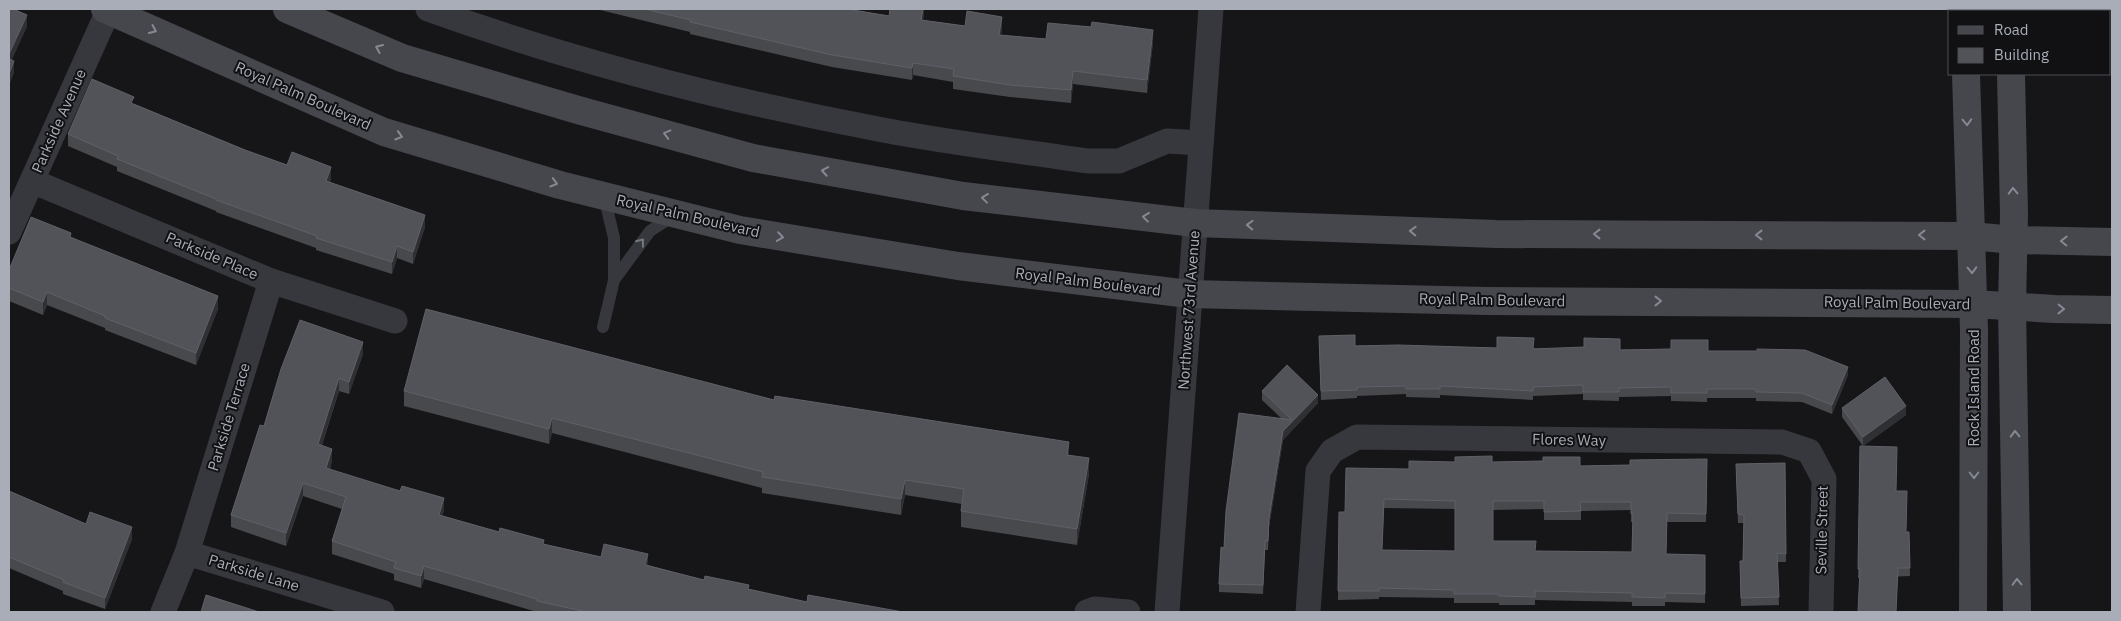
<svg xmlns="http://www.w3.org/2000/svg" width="2121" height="621" viewBox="0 0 2121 621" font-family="'IBM Plex Sans',sans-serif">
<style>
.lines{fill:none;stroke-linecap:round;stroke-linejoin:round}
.service{stroke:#37383d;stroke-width:12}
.minor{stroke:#37383d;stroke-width:25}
.secondary{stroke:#45474d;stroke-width:28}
.wall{fill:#47494d;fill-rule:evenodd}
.shaded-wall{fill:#2f3033}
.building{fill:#525359;stroke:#5f6168;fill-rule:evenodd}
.oneway{stroke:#858993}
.oneway2{stroke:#757881}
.labels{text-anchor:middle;stroke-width:4;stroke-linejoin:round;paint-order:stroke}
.street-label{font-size:15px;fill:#a8adb8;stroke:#111113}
</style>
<rect width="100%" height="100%" fill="#161618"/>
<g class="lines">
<g class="service">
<path d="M 614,280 L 650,231 L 675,215"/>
<path d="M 603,327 L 614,280 L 614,238 L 604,196"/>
</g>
<g class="minor">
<path d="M 428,9 C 575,62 729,101 883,130 C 951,143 1020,151 1088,161 L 1119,161 L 1167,141 L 1201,143"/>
<path d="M 32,181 L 271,281 L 395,321"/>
<path d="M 9,232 L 109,9"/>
<path d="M 187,553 L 271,281"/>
<path d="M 163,612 L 187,553 L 382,612"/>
<path d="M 1087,612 L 1095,609 L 1128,612"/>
<path d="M 1167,612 L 1211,9"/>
<path d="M 1308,612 L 1318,471 L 1332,451 L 1357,437 L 1782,442 L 1809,451 L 1824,479 L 1821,612"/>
</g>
<g class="secondary">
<path d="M 105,9 L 384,132 L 560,185 L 740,230 L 958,266 L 1189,294 L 1487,301 L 1973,304 L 2054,309 L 2112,310"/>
<path d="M 287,9 L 402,58 L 578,110 L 753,158 L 963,196 L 1195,223 L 1496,234 L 1971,236 L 2014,240 L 2112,242"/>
<path d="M 1965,9 L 1965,11"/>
<path d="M 2010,9 L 2010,11"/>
<path d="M 1966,74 L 1974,330 L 1973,612"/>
<path d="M 2011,74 L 2014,215 L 2012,306 L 2017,612"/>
</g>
</g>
<g class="wall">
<path d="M 596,9 L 847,9 L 889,16 L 924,9 L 923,20 L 965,26 L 1002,29 L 1001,35 L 1046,39 L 1153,43 L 1147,93 L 1073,84 L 1071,103 L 1010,97 L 953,89 L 953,82 L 913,75 L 912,80 L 832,67 L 690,34 L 690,32 Z"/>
<path d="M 134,104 L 245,150 L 287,165 L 331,179 L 330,182 L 425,227 L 413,264 L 397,258 L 392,274 L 316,250 L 316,248 L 216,212 L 216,211 L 117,171 L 117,167 L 68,146 L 68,134 Z"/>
<path d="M 71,237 L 218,309 L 196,365 L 105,330 L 105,328 L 47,305 L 43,315 L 9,301 L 9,270 Z"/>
<path d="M 1319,345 L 1708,351 L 1848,375 L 1832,414 L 1802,402 L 1756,401 L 1756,398 L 1707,398 L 1707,402 L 1671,401 L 1671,396 L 1619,397 L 1619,401 L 1583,400 L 1583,394 L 1533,396 L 1533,400 L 1440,395 L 1440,398 L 1406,397 L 1406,394 L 1357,396 L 1357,398 L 1321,400 Z"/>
<path d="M 363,354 L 349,394 L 339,391 L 322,445 L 332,461 L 330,469 L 444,510 L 442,516 L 544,544 L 601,557 L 648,565 L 704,580 L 807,602 L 903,612 L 537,612 L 424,579 L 421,588 L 394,580 L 394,574 L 332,554 L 332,541 L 342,509 L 303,496 L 286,546 L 231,527 L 231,515 L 264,426 Z"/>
<path d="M 404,391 L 774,400 L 1069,455 L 1089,474 L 1077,545 L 961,527 L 961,511 L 962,504 L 905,495 L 901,515 L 762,493 L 762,488 L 552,433 L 549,444 L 404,406 Z"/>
<path d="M 1262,391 L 1318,403 L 1283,440 L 1269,527 L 1268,550 L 1265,550 L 1263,594 L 1219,592 L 1219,584 L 1224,548 L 1281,418 L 1262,400 Z"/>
<path d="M 1842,408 L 1906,415 L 1863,446 L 1842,417 Z"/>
<path d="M 1860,446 L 1896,491 L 1906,532 L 1909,532 L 1910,576 L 1858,578 Z"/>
<path d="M 1707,459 L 1706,522 L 1667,522 L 1666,554 L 1705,555 L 1705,603 L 1665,602 L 1665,606 L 1632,606 L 1632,602 L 1535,600 L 1535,605 L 1499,605 L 1499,603 L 1454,603 L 1454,598 L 1379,597 L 1379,599 L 1338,600 L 1339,512 L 1345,512 L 1409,469 L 1455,462 L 1492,462 L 1580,466 L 1630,465 ZM 1384,508 L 1455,509 L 1455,551 L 1382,550 ZM 1544,509 L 1544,520 L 1581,520 L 1581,511 L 1631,510 L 1631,522 L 1633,522 L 1632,552 L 1536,551 L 1493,541 L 1493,510 Z"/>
<path d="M 1785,463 L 1786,562 L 1777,562 L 1779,605 L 1741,606 L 1740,570 L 1743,561 L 1744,523 L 1738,523 L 1736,472 Z"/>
<path d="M 9,491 L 86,524 L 132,539 L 105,609 L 63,594 L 63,591 L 9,568 Z"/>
</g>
<g class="shaded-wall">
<path d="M 923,9 L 924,9 L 924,16 L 921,32 L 921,20 Z"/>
<path d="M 27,15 L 27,27 L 9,66 L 9,54 Z"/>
<path d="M 1002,17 L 1002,29 L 999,47 L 999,35 Z"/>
<path d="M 1153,30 L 1153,43 L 1147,93 L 1147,80 Z"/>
<path d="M 14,61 L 14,73 L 9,86 L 9,74 Z"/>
<path d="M 913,63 L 913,75 L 912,80 L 912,68 Z"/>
<path d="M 1073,71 L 1073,84 L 1071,103 L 1071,90 Z"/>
<path d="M 331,167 L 331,179 L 326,193 L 326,181 Z"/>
<path d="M 425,215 L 425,227 L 413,264 L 413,252 Z"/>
<path d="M 397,246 L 397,258 L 392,274 L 392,262 Z"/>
<path d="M 47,292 L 47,305 L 43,315 L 43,302 Z"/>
<path d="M 218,296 L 218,309 L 196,365 L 196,353 Z"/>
<path d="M 363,342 L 363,354 L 349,394 L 349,382 Z"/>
<path d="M 1848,367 L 1848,375 L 1832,414 L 1832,405 Z"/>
<path d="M 339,378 L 339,391 L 318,456 L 318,444 Z"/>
<path d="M 1318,395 L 1318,403 L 1283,440 L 1269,527 L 1268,550 L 1269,518 L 1283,431 Z"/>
<path d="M 1906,406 L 1906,415 L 1863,446 L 1863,437 Z"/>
<path d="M 552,418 L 552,433 L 549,444 L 549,429 Z"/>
<path d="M 1069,442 L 1069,457 L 1067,455 Z"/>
<path d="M 332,449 L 332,461 L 326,480 L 326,468 Z"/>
<path d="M 1089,458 L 1089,474 L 1077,545 L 1077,529 Z"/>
<path d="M 905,480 L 905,495 L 901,515 L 901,499 Z"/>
<path d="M 303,483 L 303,496 L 286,546 L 286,533 Z"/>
<path d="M 444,498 L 444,510 L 439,527 L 439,515 Z"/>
<path d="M 132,527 L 132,539 L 105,609 L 105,598 Z"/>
<path d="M 648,554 L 648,566 L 645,565 Z"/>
<path d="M 424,566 L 424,579 L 421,588 L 421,576 Z"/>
</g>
<g class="building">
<path d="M 9,9 L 13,9 L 27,15 L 9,54 Z"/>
<path d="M 645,9 L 847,9 L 889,16 L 890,9 L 923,9 L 921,20 L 965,26 L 967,11 L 1002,17 L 999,35 L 1046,39 L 1048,23 L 1091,27 L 1092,22 L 1153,30 L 1147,80 L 1073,71 L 1071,90 L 1010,85 L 953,76 L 954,69 L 913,63 L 912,68 L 832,55 L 690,22 L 691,20 Z"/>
<path d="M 9,59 L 14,61 L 9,74 Z"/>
<path d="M 92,79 L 134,97 L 131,103 L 245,150 L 287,165 L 292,152 L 331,167 L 326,181 L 425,215 L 413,252 L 397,246 L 392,262 L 316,238 L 317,236 L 216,200 L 216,199 L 117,159 L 118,156 L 68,134 Z"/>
<path d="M 31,217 L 71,233 L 70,237 L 218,296 L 196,353 L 105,318 L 105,316 L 47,292 L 43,302 L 9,288 L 9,270 Z"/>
<path d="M 426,309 L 774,400 L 775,396 L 1069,442 L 1067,455 L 1089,458 L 1077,529 L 961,511 L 964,489 L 905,480 L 901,499 L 762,477 L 763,472 L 552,418 L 549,429 L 404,391 Z"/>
<path d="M 300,320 L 363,342 L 349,382 L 339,378 L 318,444 L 332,449 L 326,468 L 400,491 L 402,486 L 444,498 L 439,515 L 499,532 L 500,528 L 544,540 L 543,544 L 601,557 L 604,544 L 648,554 L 645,565 L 704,580 L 705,576 L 749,585 L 748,589 L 807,602 L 808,595 L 903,612 L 587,612 L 537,601 L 537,599 L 424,566 L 421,576 L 394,568 L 396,562 L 332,541 L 346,497 L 303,483 L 286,533 L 231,515 L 260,425 L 264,426 L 281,369 Z"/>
<path d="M 1355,335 L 1355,346 L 1398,345 L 1497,348 L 1497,337 L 1534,338 L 1533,349 L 1584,347 L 1584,338 L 1620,339 L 1620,350 L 1671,349 L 1671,340 L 1708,340 L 1708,351 L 1757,351 L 1757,349 L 1805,350 L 1848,367 L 1832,405 L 1802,393 L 1756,392 L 1756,389 L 1707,389 L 1707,393 L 1671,393 L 1671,387 L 1619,388 L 1619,392 L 1583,392 L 1583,385 L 1533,387 L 1533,391 L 1440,386 L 1440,389 L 1406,389 L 1406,386 L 1357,387 L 1357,390 L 1321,391 L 1319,336 Z"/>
<path d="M 1287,365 L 1318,395 L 1283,431 L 1269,518 L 1268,541 L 1265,541 L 1263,585 L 1219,584 L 1221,547 L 1224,548 L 1226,511 L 1239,413 L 1292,420 L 1262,391 Z"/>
<path d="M 1885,377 L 1906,406 L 1863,437 L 1842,408 Z"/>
<path d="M 1860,446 L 1897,447 L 1896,491 L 1907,491 L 1906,532 L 1909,532 L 1910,568 L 1898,568 L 1896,612 L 1858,612 L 1860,569 L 1858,569 Z"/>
<path d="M 1492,456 L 1492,462 L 1543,461 L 1543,457 L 1580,457 L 1580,466 L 1630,465 L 1630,460 L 1707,459 L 1706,514 L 1667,513 L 1666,554 L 1705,555 L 1705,594 L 1665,593 L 1665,598 L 1632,597 L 1632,593 L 1535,591 L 1535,597 L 1499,596 L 1499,594 L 1454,594 L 1454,590 L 1379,588 L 1379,591 L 1338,591 L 1339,512 L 1345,512 L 1346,468 L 1409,469 L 1409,461 L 1455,462 L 1455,457 ZM 1384,499 L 1455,501 L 1455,551 L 1382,550 ZM 1493,501 L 1544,501 L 1544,512 L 1581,511 L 1580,502 L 1631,502 L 1631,514 L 1633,513 L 1632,552 L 1535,551 L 1536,541 L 1493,541 Z"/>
<path d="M 1785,463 L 1786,554 L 1777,553 L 1779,597 L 1741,598 L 1740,561 L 1743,561 L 1744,515 L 1738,514 L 1736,464 Z"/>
<path d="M 9,491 L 86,524 L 90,512 L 132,527 L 105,598 L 63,582 L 64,580 L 9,557 Z"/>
<path d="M 206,595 L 259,612 L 201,612 Z"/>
</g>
<defs><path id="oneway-chevron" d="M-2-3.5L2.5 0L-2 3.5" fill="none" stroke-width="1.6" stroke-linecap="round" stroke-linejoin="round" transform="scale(1.25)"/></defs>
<g class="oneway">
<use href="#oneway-chevron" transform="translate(153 30) rotate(24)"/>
<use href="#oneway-chevron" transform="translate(379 48) rotate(-157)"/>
<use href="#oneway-chevron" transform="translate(1967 122) rotate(88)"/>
<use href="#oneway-chevron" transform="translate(667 134) rotate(-165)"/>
<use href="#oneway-chevron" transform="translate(399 136) rotate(17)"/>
<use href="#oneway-chevron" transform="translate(825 171) rotate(-170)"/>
<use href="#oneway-chevron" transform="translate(554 183) rotate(16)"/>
<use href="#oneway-chevron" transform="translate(2013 191) rotate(-91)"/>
<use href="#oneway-chevron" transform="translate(985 198) rotate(-173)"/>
<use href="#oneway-chevron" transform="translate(1146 217) rotate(-173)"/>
<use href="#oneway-chevron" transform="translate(1250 225) rotate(-178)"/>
<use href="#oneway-chevron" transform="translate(1413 231) rotate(-178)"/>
<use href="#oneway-chevron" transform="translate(1597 234) rotate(-180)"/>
<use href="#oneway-chevron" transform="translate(1759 235) rotate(-180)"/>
<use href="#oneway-chevron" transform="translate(1922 235) rotate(-180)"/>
<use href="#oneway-chevron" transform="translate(780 237) rotate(9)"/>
<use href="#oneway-chevron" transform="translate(2064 241) rotate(-179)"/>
<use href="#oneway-chevron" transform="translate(1972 270) rotate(88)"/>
<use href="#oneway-chevron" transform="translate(1658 301)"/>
<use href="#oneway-chevron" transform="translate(2061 309) rotate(1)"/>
<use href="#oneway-chevron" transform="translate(2015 434) rotate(-91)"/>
<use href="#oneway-chevron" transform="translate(1974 475) rotate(90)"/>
<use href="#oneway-chevron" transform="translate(2017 582) rotate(-91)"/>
</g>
<use class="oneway2" href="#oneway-chevron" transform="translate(641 242) rotate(-52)"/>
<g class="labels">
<g class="street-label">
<text transform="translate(303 96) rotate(24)" y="5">Royal Palm Boulevard</text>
<text transform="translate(59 121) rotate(-66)" y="5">Parkside Avenue</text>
<text transform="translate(688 216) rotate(13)" y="5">Royal Palm Boulevard</text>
<text transform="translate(212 256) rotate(23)" y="5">Parkside Place</text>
<text transform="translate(1088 282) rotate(7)" y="5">Royal Palm Boulevard</text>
<text transform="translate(1492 300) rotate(1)" y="5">Royal Palm Boulevard</text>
<text transform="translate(1897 303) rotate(1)" y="5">Royal Palm Boulevard</text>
<text transform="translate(1189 310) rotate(-86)" y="5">Northwest 73rd Avenue</text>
<text transform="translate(1974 388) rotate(-90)" y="5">Rock Island Road</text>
<text transform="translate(229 417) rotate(-73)" y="5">Parkside Terrace</text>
<text transform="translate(1569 440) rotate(1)" y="5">Flores Way</text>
<text transform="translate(1822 530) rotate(-89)" y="5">Seville Street</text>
<text transform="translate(254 573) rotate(17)" y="5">Parkside Lane</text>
</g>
</g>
<rect width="2121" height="621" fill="none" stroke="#a8adb8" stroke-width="20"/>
<rect x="1948" y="10" width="162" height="65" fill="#111113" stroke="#4d4f55"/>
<rect x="1958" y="26" width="25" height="8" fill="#45474d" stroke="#4d4f55"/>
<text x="1994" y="35" font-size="15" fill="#a8adb8">Road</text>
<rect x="1958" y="48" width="25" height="15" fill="#525359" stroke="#4d4f55"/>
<text x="1994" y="60" font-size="15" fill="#a8adb8">Building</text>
</svg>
